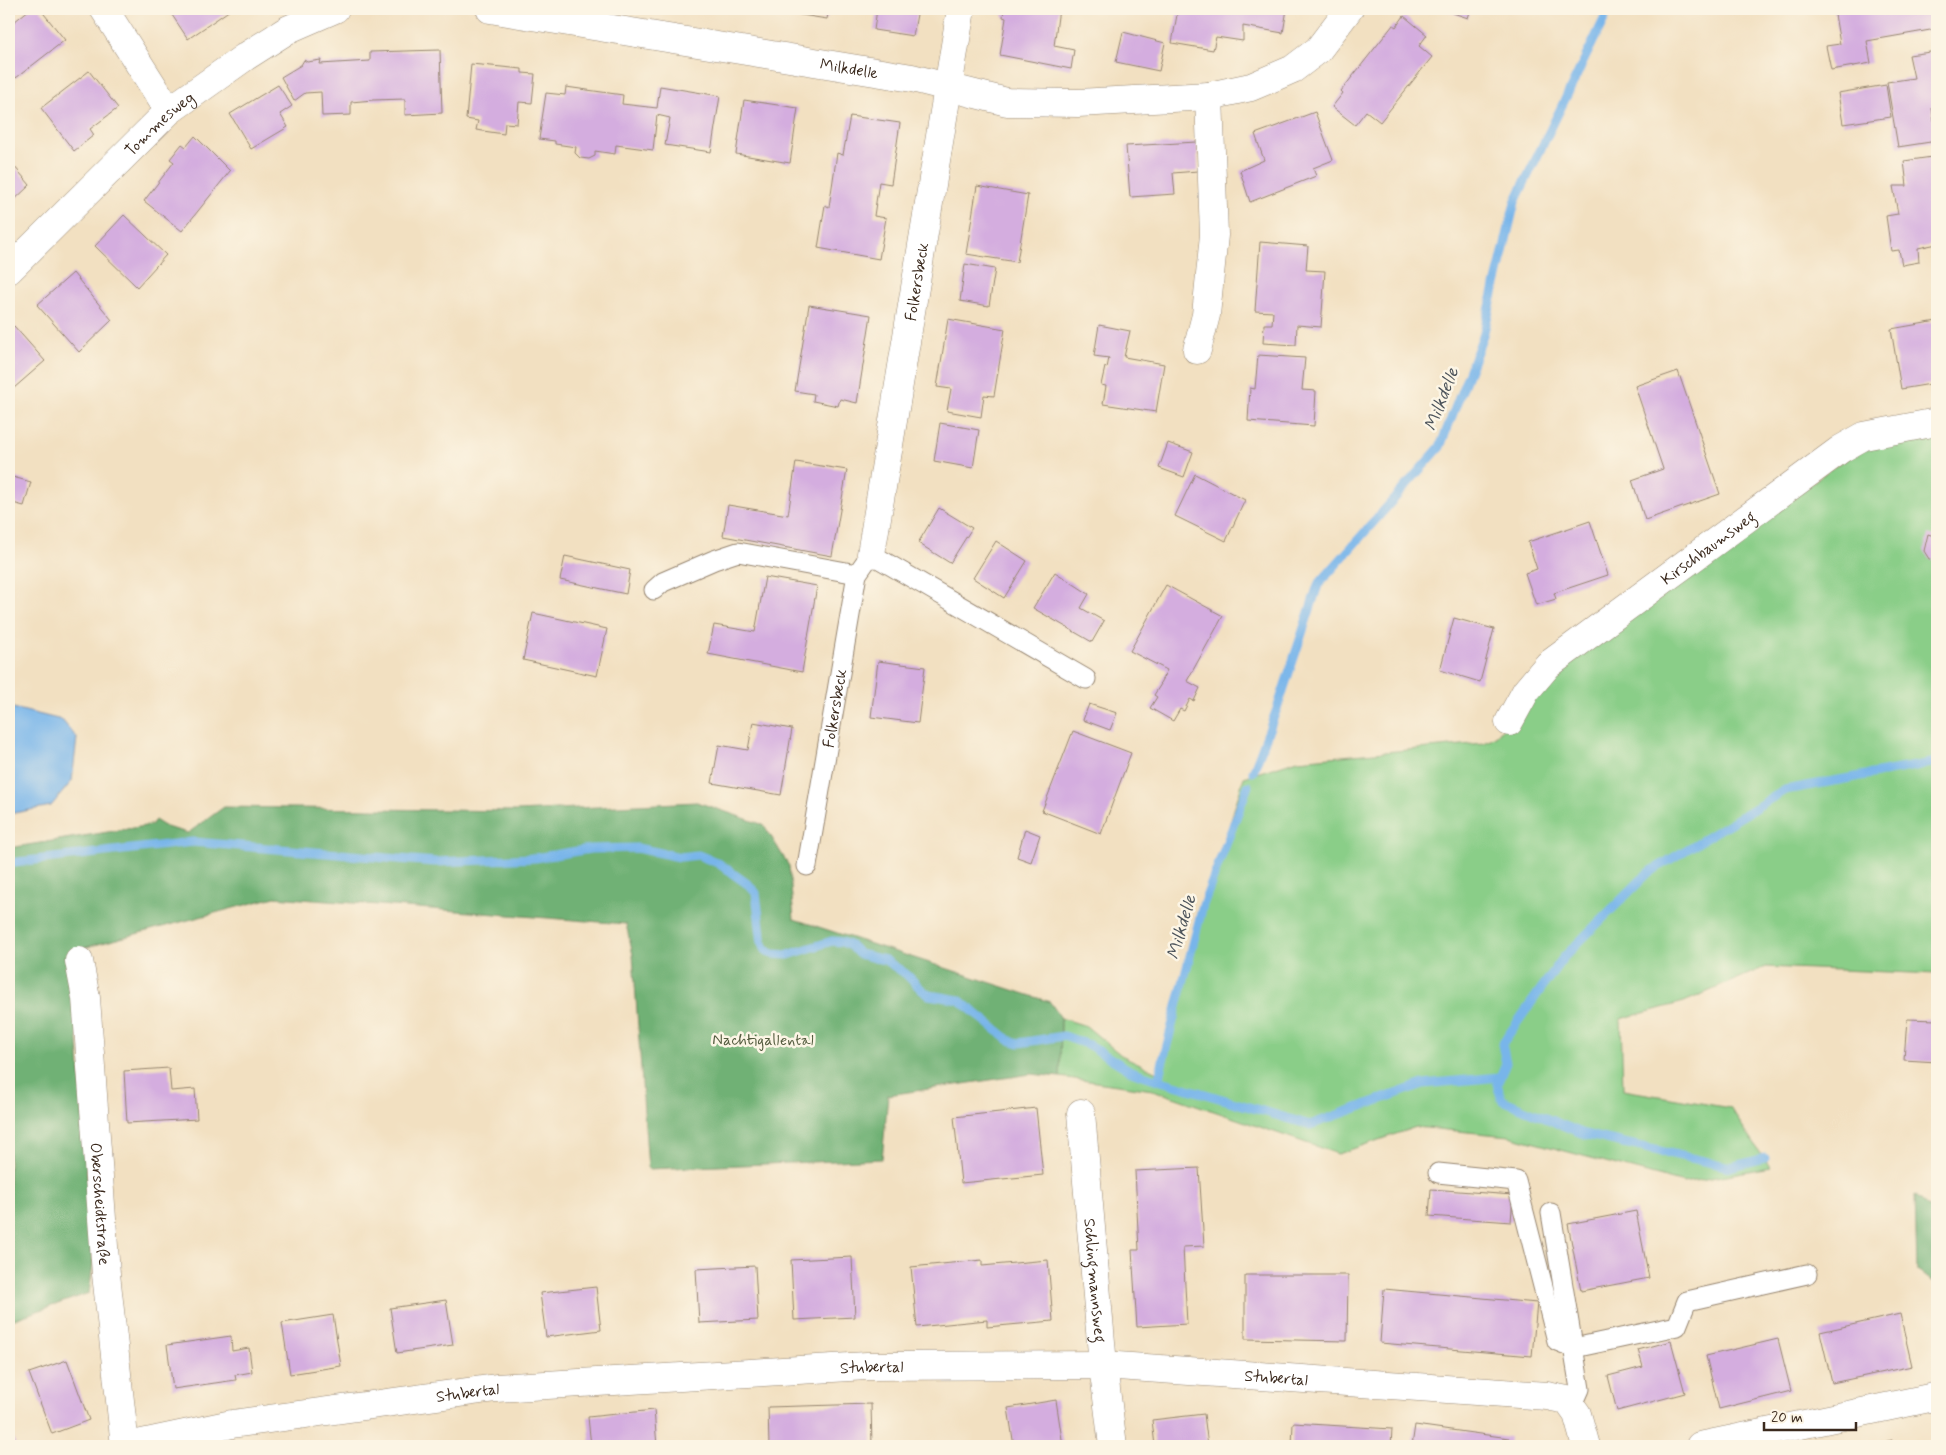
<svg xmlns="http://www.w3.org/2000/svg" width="1946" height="1455" viewBox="0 0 1946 1455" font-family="Mynerve,sans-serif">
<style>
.green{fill:#8ace88;stroke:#627c53}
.forest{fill:#6fb174;stroke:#556e49}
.water{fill:#78b5ea;stroke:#5a7084}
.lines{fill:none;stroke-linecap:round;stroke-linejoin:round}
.stream{stroke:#78b5ea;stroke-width:9}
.building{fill:#d4addf}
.service-casing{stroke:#968570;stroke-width:21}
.minor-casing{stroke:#968570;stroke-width:29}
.service{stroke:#fff;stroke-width:19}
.minor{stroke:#fff;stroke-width:28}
.labels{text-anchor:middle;stroke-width:5;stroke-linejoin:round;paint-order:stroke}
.street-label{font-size:16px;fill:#3b2a1e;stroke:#fcf5e5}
.park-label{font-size:16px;fill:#535b3e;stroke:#fcf5e5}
.water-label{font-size:18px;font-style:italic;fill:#4d545b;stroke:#fcf5e5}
</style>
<rect width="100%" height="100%" fill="#fcf5e5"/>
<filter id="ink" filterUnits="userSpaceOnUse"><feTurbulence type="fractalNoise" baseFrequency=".02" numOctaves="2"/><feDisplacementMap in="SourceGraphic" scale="10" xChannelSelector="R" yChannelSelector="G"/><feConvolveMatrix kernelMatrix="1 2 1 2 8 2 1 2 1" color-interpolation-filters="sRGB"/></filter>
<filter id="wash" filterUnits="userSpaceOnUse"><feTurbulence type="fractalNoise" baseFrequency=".0096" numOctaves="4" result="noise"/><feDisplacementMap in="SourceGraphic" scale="20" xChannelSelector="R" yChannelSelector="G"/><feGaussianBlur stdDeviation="1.12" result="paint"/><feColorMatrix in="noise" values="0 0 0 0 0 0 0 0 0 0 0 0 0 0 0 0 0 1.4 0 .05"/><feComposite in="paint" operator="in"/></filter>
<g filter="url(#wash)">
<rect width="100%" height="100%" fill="#f2e0c1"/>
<path class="green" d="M 1937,432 L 1937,974 L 1765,967 L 1684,1002 L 1621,1019 L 1623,1090 L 1730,1108 L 1770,1167 L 1684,1183 L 1509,1136 L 1416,1127 L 1338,1154 L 1153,1090 L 1060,1077 L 1061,1018 L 1086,1026 L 1121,1055 L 1157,1072 L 1177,996 L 1244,777 L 1298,760 L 1484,743 L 1497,735 L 1546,677 L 1836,465 L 1876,443 Z"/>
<g class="forest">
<path d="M 697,802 L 764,825 L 789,866 L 794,919 L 1050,1002 L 1061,1018 L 1060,1077 L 1031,1074 L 888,1095 L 882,1159 L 648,1169 L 633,955 L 626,924 L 275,897 L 72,951 L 93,1264 L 89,1293 L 9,1321 L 9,848 L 151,825 L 155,820 L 166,827 L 188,833 L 224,807 L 517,811 Z"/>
<path d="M 1915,1195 L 1937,1214 L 1937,1284 L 1917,1271 Z"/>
</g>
<path class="water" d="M 9,707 L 62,720 L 77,738 L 72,781 L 51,806 L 9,814 Z"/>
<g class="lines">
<g class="stream">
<path d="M 1253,772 L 1278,706 L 1318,585 L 1440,447 L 1483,336 L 1515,202 L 1609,9"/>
<path d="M 9,863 L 193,842 L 435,862 L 535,858 L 590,849 L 637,848 L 680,857 L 698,855 L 718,863 L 749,885 L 756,893 L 762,943 L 766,950 L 772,954 L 788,955 L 832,941 L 842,942 L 851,946 L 859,954 L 885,960 L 906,974 L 922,990 L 929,995 L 959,1000 L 1009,1040 L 1019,1043 L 1064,1036 L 1089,1045 L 1131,1071 L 1158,1080 L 1310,1125 L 1423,1084 L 1500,1077 L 1497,1084 L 1502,1100 L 1584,1134 L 1730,1167 L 1765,1158"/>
<path d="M 1500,1077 L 1506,1063 L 1502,1044 L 1563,958 L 1648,873 L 1785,790 L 1937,762"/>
<path d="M 1158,1080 L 1203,905 L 1248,786"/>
</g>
</g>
<g id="blocks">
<g class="building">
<path d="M 30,9 L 40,9 L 65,40 L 16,78 L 9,68 L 9,26 Z"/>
<path d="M 168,9 L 229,9 L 230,10 L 188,39 Z"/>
<path d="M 790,9 L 829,9 L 827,19 L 789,13 Z"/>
<path d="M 877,9 L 918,9 L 913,36 L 874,30 Z"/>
<path d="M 1004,9 L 1059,9 L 1054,46 L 1074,50 L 1071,69 L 1000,55 L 1006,18 L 1003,17 Z"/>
<path d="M 1178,9 L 1228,9 L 1245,12 L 1246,9 L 1287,9 L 1283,33 L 1243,26 L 1243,41 L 1216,37 L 1213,50 L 1172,43 Z"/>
<path d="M 1441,9 L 1471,9 L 1468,18 Z"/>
<path d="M 1834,9 L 1932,9 L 1936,29 L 1867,41 L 1871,63 L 1831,70 L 1826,46 L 1840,44 Z"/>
<path d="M 1404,16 L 1427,35 L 1419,46 L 1432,57 L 1380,122 L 1366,111 L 1355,125 L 1332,107 L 1343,93 L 1341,91 L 1393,25 L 1396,27 Z"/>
<path d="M 1123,32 L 1165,43 L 1159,71 L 1116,62 Z"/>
<path d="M 440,50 L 442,113 L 405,115 L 405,99 L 373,100 L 351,102 L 351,115 L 322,116 L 321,92 L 305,93 L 294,101 L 281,77 L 301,65 L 304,60 L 307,62 L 321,60 L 320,64 L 370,61 L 370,52 Z"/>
<path d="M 1937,51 L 1937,107 L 1932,108 L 1937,141 L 1898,147 L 1887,82 L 1914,78 L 1909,55 Z"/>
<path d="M 471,64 L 522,69 L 522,73 L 535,74 L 532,103 L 519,102 L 517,124 L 505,123 L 504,134 L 476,130 L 478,121 L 466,119 Z"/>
<path d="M 89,71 L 118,108 L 90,129 L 94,135 L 74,151 L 41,108 Z"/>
<path d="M 278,85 L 292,106 L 280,114 L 288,127 L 251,149 L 230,114 Z"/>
<path d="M 1886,85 L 1891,117 L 1843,124 L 1838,93 Z"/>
<path d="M 660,86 L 720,96 L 711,152 L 665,145 L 670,118 L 657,115 L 653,150 L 616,145 L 615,154 L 595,151 L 595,156 L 589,159 L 580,158 L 575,153 L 576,147 L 555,144 L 555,141 L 539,139 L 546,93 L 565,95 L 566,87 L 623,95 L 622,104 L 657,108 Z"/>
<path d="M 744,100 L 798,108 L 790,163 L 736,154 Z"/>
<path d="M 1315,112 L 1333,160 L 1313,168 L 1316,176 L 1250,202 L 1240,171 L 1264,160 L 1255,134 Z"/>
<path d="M 850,116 L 900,123 L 891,184 L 879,182 L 874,216 L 886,218 L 879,259 L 818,248 L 825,205 L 829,207 L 837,153 L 843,155 Z"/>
<path d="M 195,136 L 230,171 L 182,231 L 144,201 L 174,162 L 170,159 L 182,144 L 186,147 Z"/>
<path d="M 1197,142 L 1198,171 L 1173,173 L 1175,194 L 1130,197 L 1126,146 Z"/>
<path d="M 1932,157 L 1934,175 L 1937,174 L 1937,244 L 1918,248 L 1919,262 L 1902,265 L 1899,250 L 1891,251 L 1886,216 L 1898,214 L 1893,186 L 1907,186 L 1904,161 Z"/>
<path d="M 14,166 L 30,185 L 9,205 L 9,171 Z"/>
<path d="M 977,186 L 1028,195 L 1017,262 L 966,254 Z"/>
<path d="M 124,215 L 166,255 L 137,287 L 95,246 Z"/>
<path d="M 1260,242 L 1308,246 L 1306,270 L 1325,271 L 1321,327 L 1297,325 L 1296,345 L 1263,343 L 1264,324 L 1272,324 L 1273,312 L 1255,311 Z"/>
<path d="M 965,264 L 995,269 L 989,306 L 960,301 Z"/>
<path d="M 73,273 L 112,320 L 79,352 L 37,305 Z"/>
<path d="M 809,305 L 871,315 L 857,403 L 840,399 L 838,406 L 813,401 L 814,394 L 795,391 Z"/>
<path d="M 948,319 L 1005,329 L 994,396 L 984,395 L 981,417 L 947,411 L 951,389 L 937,387 Z"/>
<path d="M 1937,321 L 1937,383 L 1901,389 L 1891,329 Z"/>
<path d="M 1099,325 L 1130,331 L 1124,357 L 1164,364 L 1156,412 L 1103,404 L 1106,386 L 1101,385 L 1105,367 L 1107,368 L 1109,358 L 1094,356 Z"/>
<path d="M 14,326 L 45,361 L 14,388 L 9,382 L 9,331 Z"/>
<path d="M 1258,355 L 1305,358 L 1302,390 L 1316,391 L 1314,426 L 1248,421 L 1250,388 L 1255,389 Z"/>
<path d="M 1678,371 L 1720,494 L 1645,520 L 1632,480 L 1663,469 L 1635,386 Z"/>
<path d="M 940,423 L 979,430 L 973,468 L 934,461 Z"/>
<path d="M 1168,443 L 1193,452 L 1184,477 L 1159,468 Z"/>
<path d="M 796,462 L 847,470 L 832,556 L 723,536 L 728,505 L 788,515 Z"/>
<path d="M 1195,474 L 1245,500 L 1226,541 L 1175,516 Z"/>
<path d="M 9,476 L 31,482 L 24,506 L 9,502 Z"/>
<path d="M 939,508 L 972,528 L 950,563 L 918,543 Z"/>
<path d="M 1590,521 L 1608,575 L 1554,593 L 1556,599 L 1536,605 L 1525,573 L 1537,569 L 1528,542 Z"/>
<path d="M 1928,534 L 1937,537 L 1937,561 L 1929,559 L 1924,551 Z"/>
<path d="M 996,541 L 1027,561 L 1004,598 L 973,578 Z"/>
<path d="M 565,556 L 630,570 L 626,594 L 560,580 Z"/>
<path d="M 1055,572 L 1089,594 L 1081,608 L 1104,621 L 1092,642 L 1033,608 Z"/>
<path d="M 765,577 L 817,586 L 802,672 L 708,654 L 714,625 L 755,632 Z"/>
<path d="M 1166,585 L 1223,616 L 1187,681 L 1200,688 L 1194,701 L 1190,699 L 1184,711 L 1180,709 L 1173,721 L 1150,708 L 1157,697 L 1154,695 L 1161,684 L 1160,683 L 1167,670 L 1130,651 Z"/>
<path d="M 533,613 L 607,629 L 597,676 L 523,660 Z"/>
<path d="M 1454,618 L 1494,629 L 1480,682 L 1440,670 Z"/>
<path d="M 878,661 L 925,667 L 918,723 L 871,717 Z"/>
<path d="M 1089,704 L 1117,713 L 1110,730 L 1083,720 Z"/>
<path d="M 753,722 L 792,729 L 781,795 L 712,783 L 719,745 L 748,750 Z"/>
<path d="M 1073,731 L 1131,753 L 1101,834 L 1042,811 Z"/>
<path d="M 1025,829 L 1040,835 L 1031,862 L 1017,857 Z"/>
<path d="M 1907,1019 L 1937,1020 L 1937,1062 L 1904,1060 Z"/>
<path d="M 169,1068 L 171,1091 L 195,1089 L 197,1119 L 127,1123 L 124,1071 Z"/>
<path d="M 1036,1108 L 1043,1175 L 961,1183 L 954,1117 Z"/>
<path d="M 1199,1168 L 1204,1246 L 1183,1247 L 1187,1324 L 1137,1327 L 1132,1250 L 1139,1250 L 1135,1171 Z"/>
<path d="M 1431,1189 L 1513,1195 L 1511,1222 L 1429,1216 Z"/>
<path d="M 1636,1211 L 1649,1278 L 1581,1291 L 1568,1224 Z"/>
<path d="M 852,1257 L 855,1317 L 794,1320 L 791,1260 Z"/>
<path d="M 982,1260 L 982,1266 L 1048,1260 L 1053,1321 L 987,1327 L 987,1320 L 917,1327 L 911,1267 Z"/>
<path d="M 755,1266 L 758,1320 L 699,1323 L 696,1269 Z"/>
<path d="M 1245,1275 L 1348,1275 L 1347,1341 L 1245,1339 Z"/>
<path d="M 596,1287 L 601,1330 L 546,1337 L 540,1293 Z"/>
<path d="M 1384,1289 L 1537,1303 L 1532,1356 L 1380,1343 Z"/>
<path d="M 446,1300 L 453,1345 L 397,1353 L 390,1308 Z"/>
<path d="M 1900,1314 L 1912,1366 L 1832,1383 L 1820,1332 Z"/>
<path d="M 333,1315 L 341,1366 L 290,1374 L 282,1323 Z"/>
<path d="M 231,1336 L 232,1351 L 249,1348 L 252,1372 L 235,1375 L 236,1380 L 173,1389 L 167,1345 Z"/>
<path d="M 1778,1339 L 1791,1391 L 1719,1409 L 1706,1356 Z"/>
<path d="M 1671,1341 L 1685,1393 L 1617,1411 L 1608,1376 L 1643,1367 L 1638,1350 Z"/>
<path d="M 67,1360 L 89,1420 L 52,1434 L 29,1373 Z"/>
<path d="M 1056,1400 L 1063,1446 L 1014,1446 L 1008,1408 Z"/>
<path d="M 871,1404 L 872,1446 L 769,1446 L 768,1407 Z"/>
<path d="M 654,1410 L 657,1446 L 591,1446 L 588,1417 Z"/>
<path d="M 1204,1414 L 1208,1446 L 1155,1446 L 1152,1420 Z"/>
<path d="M 1293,1423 L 1392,1429 L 1391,1446 L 1292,1446 Z"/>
<path d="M 1415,1425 L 1509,1438 L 1508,1446 L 1412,1446 Z"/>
<path d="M 9,1427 L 16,1446 L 9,1446 Z"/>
<path d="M 1892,1440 L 1893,1446 L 1868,1446 Z"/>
<path d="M 485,1443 L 486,1446 L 472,1446 L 471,1445 Z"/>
</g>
</g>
</g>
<g filter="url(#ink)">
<use href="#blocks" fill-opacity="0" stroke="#968570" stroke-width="1"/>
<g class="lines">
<g class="service-casing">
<g id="service">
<path d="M 654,590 L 663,582 L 714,560 L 738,552 L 857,574"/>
<path id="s1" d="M 807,866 L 857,574 L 871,554 L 1086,679"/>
<path d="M 1438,1173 L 1516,1181 L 1557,1341 L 1574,1348 L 1677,1326 L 1687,1301 L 1807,1274"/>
<path d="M 1551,1213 L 1580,1389 L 1572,1407"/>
</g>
</g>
<g class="minor-casing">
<g id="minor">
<path d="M 104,9 L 169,111"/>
<path id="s2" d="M 490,9 L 912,78 L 1007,102 L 1078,103 L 1209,96 L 1251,87 L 1293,69 L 1318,50 L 1349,9"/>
<path id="s3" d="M 9,270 L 169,111 L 245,57 L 289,29 L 335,9"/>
<path d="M 1197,350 L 1206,315 L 1214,235 L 1209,96"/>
<path id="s4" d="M 871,554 L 961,9"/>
<path id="s5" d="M 1509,722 L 1526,691 L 1548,665 L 1841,449 L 1864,436 L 1937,422"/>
<path id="s6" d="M 79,961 L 86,998 L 106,1274 L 125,1446"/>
<path id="s7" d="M 1081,1113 L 1103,1365 L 1113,1446"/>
<path id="s8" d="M 128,1446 L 232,1424 L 496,1388 L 867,1366 L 1103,1365 L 1547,1396 L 1567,1400 L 1577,1414 L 1586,1446"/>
<path d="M 1700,1446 L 1934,1397"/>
</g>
</g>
<use href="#service" class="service"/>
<use href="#minor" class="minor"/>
</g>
</g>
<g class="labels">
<g class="street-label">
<text dy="6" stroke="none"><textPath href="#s2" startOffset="364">Milkdelle</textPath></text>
<text dy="6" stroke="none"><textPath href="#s3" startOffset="210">Tommesweg</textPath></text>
<text dy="6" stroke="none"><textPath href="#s4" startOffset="276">Folkersbeck</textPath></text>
<text dy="6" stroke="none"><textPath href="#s5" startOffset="268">Kirschbaumsweg</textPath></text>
<text dy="6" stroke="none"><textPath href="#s1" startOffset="160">Folkersbeck</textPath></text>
<text dy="6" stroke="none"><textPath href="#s6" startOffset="244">Oberscheidtstraße</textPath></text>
<text dy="6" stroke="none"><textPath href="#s7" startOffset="168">Schlingmannsweg</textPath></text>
<text dy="6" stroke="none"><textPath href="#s8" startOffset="749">Stubertal</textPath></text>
<text dy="6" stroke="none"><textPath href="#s8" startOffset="1154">Stubertal</textPath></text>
<text dy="6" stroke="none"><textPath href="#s8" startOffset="344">Stubertal</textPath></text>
</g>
<g class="park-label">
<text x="763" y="1045">Nachtigallental</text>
</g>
<g class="water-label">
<text transform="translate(1441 399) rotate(-69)" y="6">Milkdelle</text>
<text transform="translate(1181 927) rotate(-74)" y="6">Milkdelle</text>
</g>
</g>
<rect width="1946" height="1455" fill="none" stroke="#fcf5e5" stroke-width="30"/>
<path d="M1764 1422v8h92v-8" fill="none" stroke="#3b2a1e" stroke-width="2.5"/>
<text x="1771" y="1422" font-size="15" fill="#3b2a1e" stroke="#fcf5e5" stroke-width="4" paint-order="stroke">20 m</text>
</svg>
